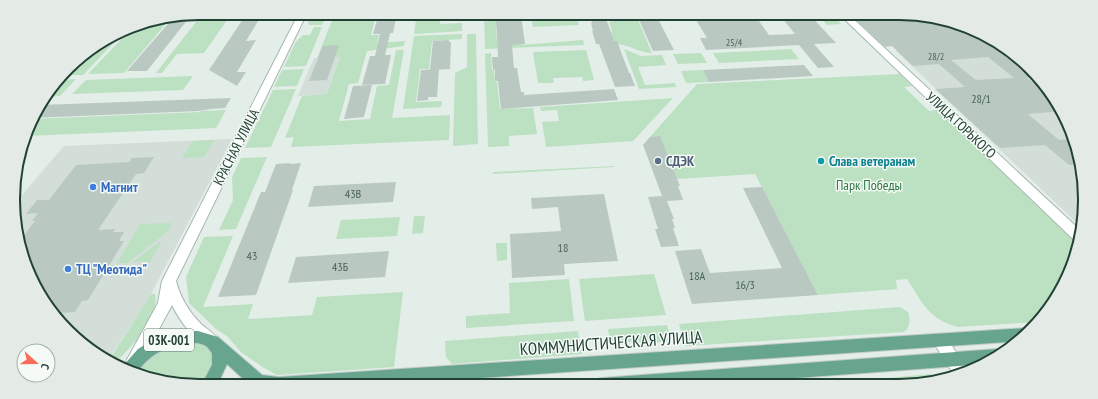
<svg xmlns="http://www.w3.org/2000/svg" width="1098" height="399" viewBox="0 0 1098 399" font-family="'PT Sans Narrow',sans-serif">
<style>
.built{fill:#d2ded7}
.green{fill:#bce0c2}
.building{fill:#b9c9c1;fill-rule:evenodd}
.lines{fill:none;stroke-linecap:round;stroke-linejoin:round}
.minor-casing{stroke:#a6b7af;stroke-width:2}
.major-casing{stroke:#c1cac6;stroke-width:2}
.minor{fill:#fff;fill-rule:evenodd}
.major{fill:#67a58e;fill-rule:evenodd}
.service-dot{fill:#5c6f8a;stroke:#f5faf7;stroke-width:1.5}
.culture-dot{fill:#0f9aa8;stroke:#f5faf7;stroke-width:1.5}
.shop-dot{fill:#3f7fe0;stroke:#f5faf7;stroke-width:1.5}
.labels{text-anchor:middle;stroke-width:3;stroke-linejoin:round;paint-order:stroke}
.far-number-label{font-size:10px;fill:#486358}
.number-label{font-size:12px;fill:#486358}
.shield{fill:#f5faf7;stroke:#61786f;stroke-width:1}
.shield-label{font-size:13px;font-weight:bold;fill:#224135}
.street-label{font-size:14px;fill:#224135;stroke:#f5faf7}
.service-label{font-size:14px;font-weight:bold;fill:#4e5e75;stroke:#f5faf7;text-anchor:start}
.culture-label{font-size:14px;font-weight:bold;fill:#0d838f;stroke:#f5faf7;text-anchor:start}
.park-label{font-size:14px;fill:#2a7a40;stroke:#f5faf7}
.shop-label{font-size:14px;font-weight:bold;fill:#366cbe;stroke:#f5faf7;text-anchor:start}
.near-street-label{font-size:17px;fill:#224135;stroke:#f5faf7}
.rim{fill:none;stroke:#224135;stroke-width:2}
</style>
<rect width="100%" height="100%" fill="#e4eee8"/>
<g class="built">
<path d="M 997,44 L 1012,51 L 1060,106 L 1083,175 L 1080,226 L 895,50 Z"/>
<path d="M 340,57 L 327,94 L 298,96 L 314,58 Z"/>
<path d="M 232,139 L 151,294 L 110,357 L 102,357 L 96,354 L 45,303 L 19,248 L 16,202 L 64,146 Z"/>
</g>
<g class="green">
<path d="M 203,13 L 232,13 L 204,53 L 177,54 L 162,73 L 156,73 Z"/>
<path d="M 310,13 L 328,13 L 322,25 L 309,25 L 307,18 Z"/>
<path d="M 335,13 L 367,13 L 366,15 L 376,15 L 371,35 L 379,35 L 377,43 L 405,41 L 404,46 L 367,51 L 358,83 L 349,84 L 339,121 L 370,119 L 377,86 L 389,85 L 396,50 L 404,50 L 392,118 L 450,115 L 449,140 L 291,147 L 294,137 L 285,138 L 302,96 L 327,94 L 340,57 L 317,58 Z"/>
<path d="M 417,13 L 441,13 L 440,24 L 462,23 L 462,31 L 414,34 Z"/>
<path d="M 484,13 L 494,13 L 494,16 L 503,15 L 504,28 L 496,28 L 497,41 L 520,40 L 521,45 L 583,40 L 584,45 L 485,49 Z"/>
<path d="M 530,13 L 576,13 L 579,25 L 533,27 Z"/>
<path d="M 608,13 L 635,13 L 652,53 C 639,53 628,44 615,44 L 611,32 L 612,31 L 609,22 L 611,22 Z"/>
<path d="M 816,13 L 831,13 L 841,24 L 827,25 Z"/>
<path d="M 170,19 L 124,73 L 88,74 L 134,26 Z"/>
<path d="M 129,27 L 83,75 L 70,75 L 99,45 Z"/>
<path d="M 314,27 L 322,27 L 306,66 L 284,67 L 295,43 L 303,35 L 310,35 Z"/>
<path d="M 462,34 L 462,39 L 432,41 L 429,69 L 420,69 L 416,102 L 442,101 L 441,107 L 403,109 L 414,36 Z"/>
<path d="M 467,34 L 476,34 L 478,144 L 453,146 L 455,73 L 467,67 Z"/>
<path d="M 624,49 L 641,56 L 662,55 L 666,65 L 638,67 L 645,85 L 675,83 L 676,87 L 639,89 Z"/>
<path d="M 791,49 L 799,59 L 719,63 L 713,53 Z"/>
<path d="M 586,50 L 594,80 L 583,81 L 582,77 L 553,78 L 554,83 L 538,83 L 533,52 Z"/>
<path d="M 491,53 L 492,70 L 494,70 L 495,82 L 497,82 L 500,109 L 533,108 L 537,134 L 509,136 L 509,146 L 488,147 L 485,54 Z"/>
<path d="M 701,53 L 707,63 L 678,64 L 673,54 Z"/>
<path d="M 304,69 L 297,86 L 274,87 L 282,70 Z"/>
<path d="M 703,70 L 709,82 L 686,83 L 681,71 Z"/>
<path d="M 900,74 L 912,86 L 904,87 L 929,111 L 938,110 L 1079,245 L 1060,293 L 1036,322 L 958,327 C 929,320 922,302 907,279 L 896,280 L 897,289 L 818,295 L 755,174 L 677,179 L 650,137 L 697,84 Z"/>
<path d="M 193,76 L 183,90 L 72,94 L 86,80 Z"/>
<path d="M 76,79 L 60,96 L 48,97 L 61,80 Z"/>
<path d="M 296,89 L 271,147 L 245,148 L 273,90 Z"/>
<path d="M 673,98 L 633,141 L 546,147 L 542,122 L 559,121 L 557,110 L 541,111 L 540,107 Z"/>
<path d="M 226,110 L 216,128 L 26,136 L 32,119 L 200,112 L 201,111 Z"/>
<path d="M 214,140 L 204,157 L 182,158 L 193,141 Z"/>
<path d="M 267,157 L 236,229 L 219,230 L 233,200 L 232,177 L 241,158 Z"/>
<path d="M 614,166 L 615,167 L 493,174 L 493,172 Z"/>
<path d="M 414,216 L 425,216 L 423,233 L 412,234 Z"/>
<path d="M 400,217 L 397,236 L 336,239 L 341,220 Z"/>
<path d="M 172,223 L 167,232 L 127,263 L 117,263 L 140,224 Z"/>
<path d="M 233,236 L 203,307 L 253,304 L 248,319 L 312,315 L 317,297 L 403,292 L 394,367 L 277,375 L 264,368 L 241,352 L 227,336 L 216,329 L 189,303 L 186,277 L 204,237 Z"/>
<path d="M 162,240 L 150,262 L 133,262 Z"/>
<path d="M 496,243 L 507,243 L 507,260 L 497,261 Z"/>
<path d="M 654,274 L 666,315 L 585,321 L 579,279 Z"/>
<path d="M 569,279 L 574,321 L 466,328 L 466,316 L 510,313 L 509,283 Z"/>
<path d="M 151,294 L 155,294 C 161,316 130,350 114,363 L 102,357 L 111,357 Z"/>
<path d="M 900,307 L 908,312 C 911,319 910,327 904,332 L 685,346 L 679,324 Z"/>
<path d="M 667,325 L 672,341 L 649,343 L 610,341 L 608,329 Z"/>
<path d="M 578,331 L 582,354 L 452,364 L 446,357 L 445,341 Z"/>
<path d="M 181,342 L 198,343 L 207,347 L 212,354 L 213,364 L 202,386 L 151,380 L 135,372 L 155,353 Z"/>
<path d="M 930,374 L 941,379 L 923,384 L 811,385 Z"/>
</g>
<g class="building">
<path d="M 247,13 L 263,13 L 246,41 L 256,40 L 237,72 L 246,72 L 237,86 L 209,70 Z"/>
<path d="M 379,13 L 397,14 L 393,33 L 390,33 L 385,55 L 391,55 L 385,84 L 362,85 L 370,56 L 375,56 L 380,34 L 373,34 Z"/>
<path d="M 496,13 L 521,15 L 525,44 L 512,45 L 514,68 L 517,68 L 521,92 L 524,92 L 524,95 L 614,89 L 618,100 L 501,109 L 498,81 L 495,81 L 495,69 L 493,70 L 492,57 L 498,57 Z"/>
<path d="M 589,13 L 604,13 L 614,41 L 617,41 L 629,73 L 630,73 L 635,86 L 615,87 L 599,44 L 596,44 L 592,31 L 593,31 L 591,23 L 592,23 Z"/>
<path d="M 636,13 L 655,13 L 674,50 L 653,51 Z"/>
<path d="M 778,13 L 808,13 L 836,43 L 814,44 L 834,67 L 818,68 L 799,45 L 706,50 L 700,38 L 707,38 L 696,20 L 708,19 L 707,18 L 756,17 L 769,35 L 795,34 Z"/>
<path d="M 849,13 L 898,13 L 947,19 L 1004,47 L 1017,58 L 1035,77 L 1027,78 L 1052,98 L 1060,106 L 1062,111 L 1028,114 L 1059,140 L 1071,139 L 1080,165 L 1069,165 L 1045,145 L 1000,148 L 935,89 L 965,87 L 939,64 L 913,66 L 892,46 L 885,47 ZM 988,57 L 1014,78 L 976,80 L 951,60 Z"/>
<path d="M 192,14 L 147,71 L 127,71 L 173,18 Z"/>
<path d="M 449,40 L 449,42 L 451,42 L 450,69 L 430,70 L 433,41 Z"/>
<path d="M 339,45 L 327,80 L 309,81 L 323,46 Z"/>
<path d="M 804,65 L 813,76 L 709,82 L 703,70 Z"/>
<path d="M 439,69 L 437,97 L 428,97 L 428,100 L 417,101 L 421,70 Z"/>
<path d="M 372,85 L 364,117 L 344,119 L 353,86 Z"/>
<path d="M 231,98 L 225,108 L 210,109 L 199,111 L 32,118 L 41,105 Z"/>
<path d="M 660,136 L 680,186 L 678,186 L 683,200 L 667,201 L 674,219 L 672,219 L 675,228 L 673,228 L 679,246 L 661,247 L 655,229 L 658,229 L 648,197 L 662,196 L 643,145 L 650,137 Z"/>
<path d="M 154,157 L 144,173 L 136,174 L 98,230 L 115,229 L 113,232 L 124,232 L 119,241 L 124,241 L 88,300 L 82,301 L 75,312 L 60,313 L 58,317 L 45,303 L 19,248 L 19,242 L 35,221 L 32,221 L 38,213 L 26,214 L 37,200 L 49,200 L 76,165 L 129,162 L 132,158 Z"/>
<path d="M 291,163 L 290,164 L 301,163 L 292,190 L 293,190 L 256,295 L 218,297 L 261,192 L 265,192 L 276,164 Z"/>
<path d="M 396,182 L 393,202 L 308,207 L 314,186 Z"/>
<path d="M 762,187 L 818,295 L 692,304 L 675,251 L 701,249 L 710,273 L 782,268 L 743,188 Z"/>
<path d="M 604,194 L 618,261 L 564,264 L 565,275 L 512,278 L 510,234 L 561,231 L 558,207 L 532,209 L 531,198 Z"/>
<path d="M 389,251 L 385,277 L 288,283 L 296,257 Z"/>
</g>
<g class="lines">
<g class="minor-casing">
<g id="minor">
<path d="M 299,13 L 307,13 L 176,281 C 180,297 189,312 201,324 C 207,329 215,334 219,341 L 216,346 C 200,351 178,318 172,305 L 139,366 L 134,368 L 129,366 L 126,361 L 129,356 L 158,303 L 162,281 Z"/>
<path d="M 838,13 L 847,13 L 1080,230 L 1079,242 L 1074,240 Z"/>
<path d="M 940,334 L 945,335 L 968,371 L 954,375 L 932,340 L 935,335 Z"/>
</g>
</g>
<g class="major-casing">
<g id="major">
<path d="M 1026,328 L 1030,329 L 1020,341 L 362,386 L 251,386 L 227,364 L 217,386 L 201,386 L 212,365 L 212,353 C 210,351 208,347 206,346 C 191,337 161,348 149,359 C 144,363 140,368 136,373 L 122,367 L 138,349 L 156,338 L 180,331 L 198,331 L 218,337 L 262,375 L 279,377 Z"/>
<path d="M 997,349 L 1003,352 L 986,364 L 700,385 L 593,385 L 595,380 L 601,378 Z"/>
</g>
</g>
<use href="#minor" class="minor"/>
<use href="#major" class="major"/>
</g>
<circle class="service-dot" cx="658" cy="161" r="4"/>
<circle class="culture-dot" cx="821" cy="161" r="4"/>
<g class="shop-dot">
<circle cx="93" cy="187" r="4"/>
<circle cx="68" cy="269" r="4"/>
</g>
<g class="labels">
<g class="far-number-label">
<text x="734" y="46">25/4</text>
<text x="936" y="60">28/2</text>
</g>
<g class="number-label">
<text x="981" y="103">28/1</text>
<text x="353" y="198">43В</text>
<text x="563" y="252">18</text>
<text x="252" y="260">43</text>
<text x="340" y="271">43Б</text>
<text x="697" y="280">18А</text>
<text x="745" y="289">16/3</text>
</g>
<rect class="shield" x="144" y="329" width="50" height="22" rx="3"/>
<g class="shield-label">
<text x="169" y="345">03К-001</text>
</g>
<g class="street-label">
<text transform="translate(961 125) rotate(43)" y="5">УЛИЦА ГОРЬКОГО</text>
<text transform="translate(236 147) rotate(-63)" y="5">КРАСНАЯ УЛИЦА</text>
</g>
<g class="service-label">
<text x="666" y="166">СДЭК</text>
</g>
<g class="culture-label">
<text x="829" y="166">Слава ветеранам</text>
</g>
<g class="park-label">
<text x="869" y="190">Парк Победы</text>
</g>
<g class="shop-label">
<text x="101" y="192">Магнит</text>
<text x="76" y="274">ТЦ "Меотида"</text>
</g>
<g class="near-street-label">
<text transform="translate(611 343) rotate(-4)" y="6">КОММУНИСТИЧЕСКАЯ УЛИЦА</text>
</g>
</g>
<path d="M0 0H1098V399H0ZM199 20H899A179 179 0 0 1 1078 199V200A179 179 0 0 1 899 379H199A179 179 0 0 1 20 200V199A179 179 0 0 1 199 20Z" fill="#e4ebe7" fill-rule="evenodd"/>
<path class="rim" d="M199 20H899A179 179 0 0 1 1078 199V200A179 179 0 0 1 899 379H199A179 179 0 0 1 20 200V199A179 179 0 0 1 199 20Z"/>
<g transform="translate(36 363) rotate(111)"><circle r="19" fill="#f5faf7" stroke="#a1b0a9"/>
<path d="M0-3L7 15L0 10L-7 15Z" fill="#f86d58"/>
<text y="-6" font-size="11" font-weight="bold" text-anchor="middle" fill="#224135">С</text>
</g>
</svg>
